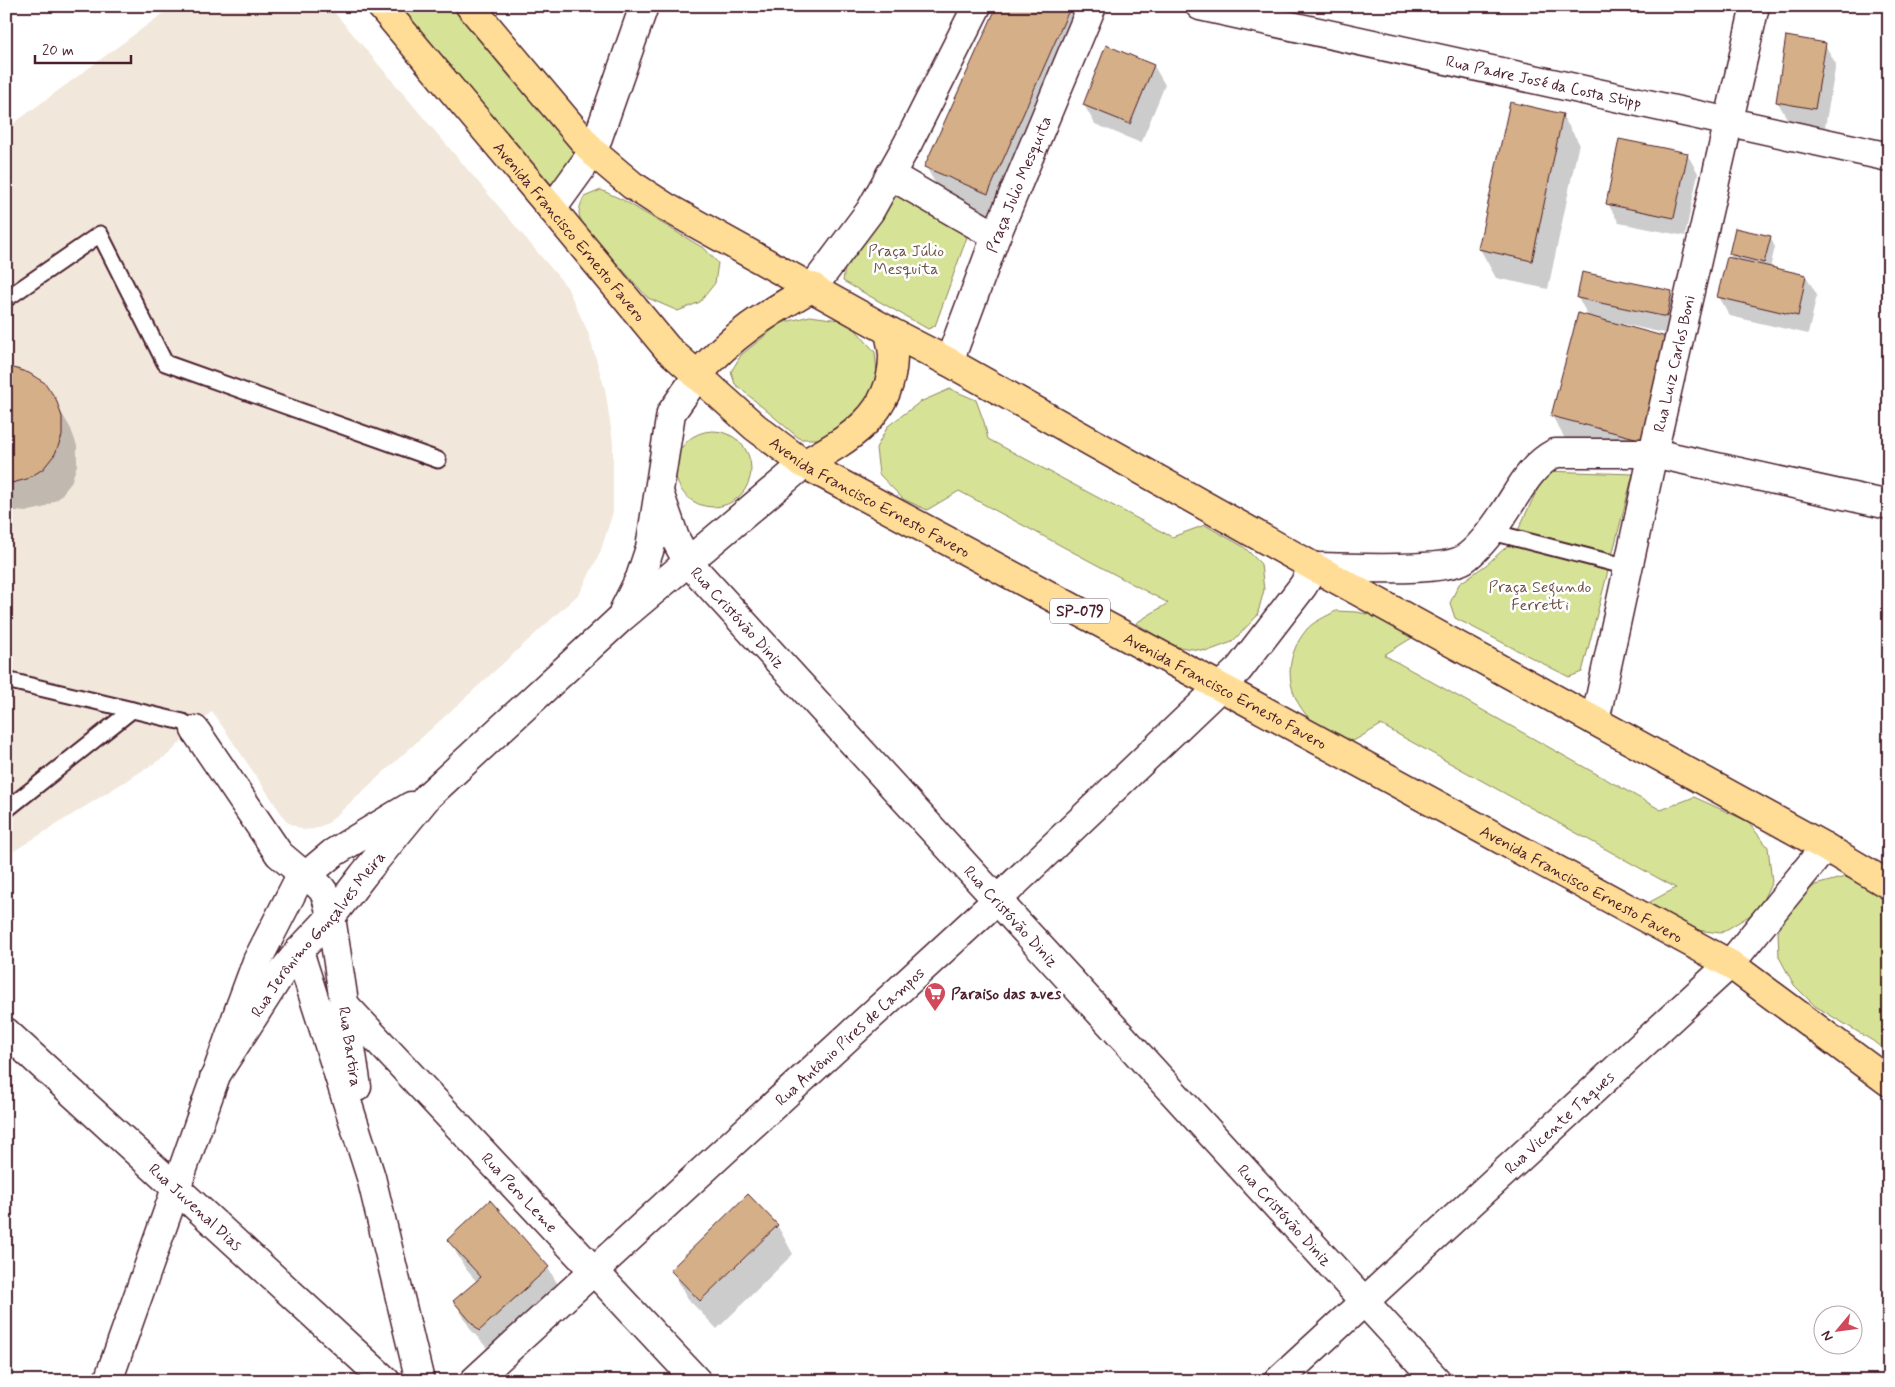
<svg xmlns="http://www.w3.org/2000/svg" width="1895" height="1387" viewBox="0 0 1895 1387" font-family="Mynerve,sans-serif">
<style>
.built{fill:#f2e7db}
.green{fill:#d6e396;stroke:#908160}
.shadow{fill:#0003}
.building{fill:#d5af87;stroke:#4a1f2b}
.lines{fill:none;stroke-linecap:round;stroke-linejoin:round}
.service-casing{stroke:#4a1f2b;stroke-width:19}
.minor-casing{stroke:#4a1f2b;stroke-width:31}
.tertiary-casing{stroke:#4a1f2b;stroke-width:31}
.primary-casing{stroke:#4a1f2b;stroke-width:31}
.service{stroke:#fff;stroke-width:15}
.minor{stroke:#fff;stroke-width:28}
.tertiary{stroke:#fff;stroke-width:28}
.primary{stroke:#ffdd96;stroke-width:28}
.labels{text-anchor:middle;stroke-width:5;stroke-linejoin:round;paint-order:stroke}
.shield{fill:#fff;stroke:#80626b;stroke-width:1}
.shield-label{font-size:15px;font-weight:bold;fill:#4a1f2b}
.street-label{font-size:16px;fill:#4a1f2b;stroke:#fff}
.park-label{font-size:16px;fill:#6d5046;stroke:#fff}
.poi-label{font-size:16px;font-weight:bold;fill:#4a1f2b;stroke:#fff;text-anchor:start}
</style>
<rect width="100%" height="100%" fill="#fff"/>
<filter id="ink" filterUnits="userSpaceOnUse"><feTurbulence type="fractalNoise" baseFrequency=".02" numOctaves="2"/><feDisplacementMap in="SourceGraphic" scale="10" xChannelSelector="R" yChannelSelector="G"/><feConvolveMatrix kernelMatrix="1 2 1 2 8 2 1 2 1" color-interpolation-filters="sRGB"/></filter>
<g filter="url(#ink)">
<path class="built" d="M 173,6 L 329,6 L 567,287 L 588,332 L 605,389 L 613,442 L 613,512 L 600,553 L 580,593 L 328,823 L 314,829 L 303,830 L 287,822 L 212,711 L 169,754 L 6,856 L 6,129 Z"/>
<g class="green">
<path d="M 397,6 L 455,6 L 580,153 L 563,181 L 551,184 Z"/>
<path d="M 601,190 L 623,200 L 705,249 L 718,263 L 715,283 L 700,302 L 678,311 L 648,298 L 587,230 C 577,216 577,212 584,197 Z"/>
<path d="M 896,196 L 914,197 L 965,228 L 967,237 L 935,326 L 928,329 L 843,281 L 847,253 L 883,208 Z"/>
<path d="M 810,316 L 839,320 L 855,329 L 875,352 L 878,383 L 861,411 L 819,439 L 800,439 L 735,384 L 731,372 L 741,355 L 781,323 Z"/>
<path d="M 950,389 L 976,400 L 984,422 L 988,439 L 1172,537 L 1205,525 L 1244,547 L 1261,564 L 1264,590 L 1257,616 L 1232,642 L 1208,651 L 1171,646 L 1136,623 L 1168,603 L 959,491 L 927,510 L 903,499 L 879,474 L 876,448 L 888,426 L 920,402 Z"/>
<circle cx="713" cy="469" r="38"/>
<path d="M 1546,471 L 1633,474 L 1582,672 L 1569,677 L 1455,618 L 1450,603 L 1459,584 L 1486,565 L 1513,541 Z"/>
<path d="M 1336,611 L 1357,612 L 1376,616 L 1415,636 L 1384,655 L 1661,810 L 1694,797 L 1747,821 L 1768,847 L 1772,882 L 1757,911 L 1721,933 L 1687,929 L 1646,904 L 1676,888 L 1381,725 L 1348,744 C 1337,738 1324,732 1315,724 C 1286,698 1281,660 1307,629 C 1313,622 1327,616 1336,611 Z"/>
<path d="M 1845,877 L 1876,886 L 1889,893 L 1889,1054 L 1873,1041 L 1815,1006 L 1794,985 L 1779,957 L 1778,932 L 1793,904 L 1815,885 Z"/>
</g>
<g class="shadow">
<path d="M 1069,9 L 1085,37 L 1005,221 L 942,195 L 926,167 Z"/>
<path d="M 1825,45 L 1836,64 L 1825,127 L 1788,120 L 1777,101 Z"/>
<path d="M 1154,66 L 1165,85 L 1141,143 L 1095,124 L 1084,105 Z"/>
<path d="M 1562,115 L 1579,143 L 1548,289 L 1496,278 L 1480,249 Z"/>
<path d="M 1687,154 L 1698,173 L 1685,236 L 1619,223 L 1608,204 Z"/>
<path d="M 1770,237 L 1775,247 L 1770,268 L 1806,276 L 1817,295 L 1808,334 L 1730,316 L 1719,297 L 1733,260 L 1730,254 Z"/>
<path d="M 1671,292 L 1682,311 L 1677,336 L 1623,324 L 1622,326 L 1659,468 L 1568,444 L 1552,416 L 1589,317 L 1578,298 Z"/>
<path d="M 6,369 L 54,400 L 71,429 L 77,446 L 77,465 L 71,483 L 59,498 L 43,508 L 25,512 L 6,510 Z"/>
<path d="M 777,1225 L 793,1254 L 717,1329 L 688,1299 L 672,1270 Z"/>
<path d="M 449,1240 L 548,1268 L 565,1296 L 496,1358 L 471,1330 L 455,1302 L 477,1282 L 465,1268 Z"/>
</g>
<g class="building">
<path d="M 997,6 L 1063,6 L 1070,8 L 988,194 L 924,167 Z"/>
<path d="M 1786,36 L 1826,43 L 1815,109 L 1776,102 Z"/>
<path d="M 1106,45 L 1154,65 L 1130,124 L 1083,105 Z"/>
<path d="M 1510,102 L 1563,114 L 1532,261 L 1478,249 Z"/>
<path d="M 1619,139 L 1688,153 L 1674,218 L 1606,204 Z"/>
<path d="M 1735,228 L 1771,236 L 1764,263 L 1729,254 Z"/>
<path d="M 1727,257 L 1806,275 L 1798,316 L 1717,297 Z"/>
<path d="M 1582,272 L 1672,291 L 1667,317 L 1577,298 Z"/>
<path d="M 1578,313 L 1670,338 L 1643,440 L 1551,416 Z"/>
<path d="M 11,367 L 29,373 L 45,383 L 56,399 L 62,417 L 62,436 L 55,454 L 43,469 L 27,479 L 8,484 L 6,484 L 6,368 Z"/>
<path d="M 748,1194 L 778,1225 L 700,1301 L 670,1270 Z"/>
<path d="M 490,1200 L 549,1267 L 479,1331 L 453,1301 L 481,1277 L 447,1240 Z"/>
</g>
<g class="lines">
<g class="service-casing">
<g id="service">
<path d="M 6,299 L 100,234 L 165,363 L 438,460"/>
<path d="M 1492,532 L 1628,567"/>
<path d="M 6,680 L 183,722 L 195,730"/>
<path d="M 6,810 L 132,710"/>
</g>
</g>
<g class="minor-casing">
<g id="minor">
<path id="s1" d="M 1200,6 L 1889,157"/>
<path d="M 890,175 L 996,236"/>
<path d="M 552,209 L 593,152 L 644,6"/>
<path d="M 813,287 L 870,211 L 908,143 L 977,6"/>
<path id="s2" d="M 949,362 L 996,236 L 1092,6"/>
<path id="s3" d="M 687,561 L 1437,1381"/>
<path id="s4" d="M 1595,721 L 1653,453 L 1755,6"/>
<path d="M 195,730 L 279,854 L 305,876"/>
<path id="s5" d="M 331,917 L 357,1087"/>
<path d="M 299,951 L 371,1177 L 420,1381"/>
<path id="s6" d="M 343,1003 L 697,1381"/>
<path id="s7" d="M 6,1032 L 386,1381"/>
<path id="s8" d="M 474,1381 L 997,900 L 1239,669 L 1303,586 L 1314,567 C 1344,567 1443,573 1464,559 C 1480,548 1494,528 1504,513 C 1519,491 1530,466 1555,453 L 1653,453 L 1889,505"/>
<path id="s9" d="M 1278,1381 L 1730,964 L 1825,847"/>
</g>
</g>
<g class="tertiary-casing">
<g id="tertiary">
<path d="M 660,495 L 675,538 L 687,561"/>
<path d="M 624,610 L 640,578 L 650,548 L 671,413 L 697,376"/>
<path d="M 305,876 C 326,888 326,894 331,917"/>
<path id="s10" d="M 214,1078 L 280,975 L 299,951 L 331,917 L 364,874 L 428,796 L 620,619 L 804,464"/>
<path d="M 108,1381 L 240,1007 L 257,961 L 297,883 L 333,853 L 411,806"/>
</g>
</g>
<g class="primary-casing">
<g id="primary">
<path id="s11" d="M 381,6 L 552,209 L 667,348 L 755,427 L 804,464 L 1239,697 L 1730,964 L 1889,1082"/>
<path d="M 470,6 L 593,152 L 632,185 L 666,207 L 889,331 L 949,362 L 1314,567 L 1825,847 L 1889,885"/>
<path d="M 697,376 C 732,334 767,314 813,287"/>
<path d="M 804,464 C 849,439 892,415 893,357 C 893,349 890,339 889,331"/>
</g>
</g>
<use href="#service" class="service"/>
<use href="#minor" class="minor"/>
<use href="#tertiary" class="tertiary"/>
<use href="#primary" class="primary"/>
</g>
</g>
<defs>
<g id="supermarket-pin" transform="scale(1.125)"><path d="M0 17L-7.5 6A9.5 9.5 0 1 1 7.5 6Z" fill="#d1495b" stroke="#fff"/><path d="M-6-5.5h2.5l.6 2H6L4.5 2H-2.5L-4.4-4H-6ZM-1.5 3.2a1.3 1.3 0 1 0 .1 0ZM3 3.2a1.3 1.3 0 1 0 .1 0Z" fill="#fff"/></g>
</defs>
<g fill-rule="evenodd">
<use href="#supermarket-pin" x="935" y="993"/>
</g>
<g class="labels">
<rect class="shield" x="1050" y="598.5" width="60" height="25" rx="4"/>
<g class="shield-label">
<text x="1080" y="616">SP-079</text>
</g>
<g class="street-label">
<text dy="6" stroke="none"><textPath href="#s1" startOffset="352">Rua Padre José da Costa Stipp</textPath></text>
<text dy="6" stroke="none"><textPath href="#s2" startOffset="191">Praça Julio Mesquita</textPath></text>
<text dy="6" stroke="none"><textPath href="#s11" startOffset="294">Avenida Francisco Ernesto Favero</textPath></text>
<text dy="6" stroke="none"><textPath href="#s4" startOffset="366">Rua Luiz Carlos Boni</textPath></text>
<text dy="6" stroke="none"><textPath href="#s11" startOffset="699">Avenida Francisco Ernesto Favero</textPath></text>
<text dy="6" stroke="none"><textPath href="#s3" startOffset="76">Rua Cristóvão Diniz</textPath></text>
<text dy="6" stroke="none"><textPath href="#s11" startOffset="1104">Avenida Francisco Ernesto Favero</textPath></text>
<text dy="6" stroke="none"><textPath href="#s11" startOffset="1509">Avenida Francisco Ernesto Favero</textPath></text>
<text dy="6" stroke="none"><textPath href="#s3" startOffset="481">Rua Cristóvão Diniz</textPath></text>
<text dy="6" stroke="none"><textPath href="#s10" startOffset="178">Rua Jerônimo Gonçalves Meira</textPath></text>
<text dy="6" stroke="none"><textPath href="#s8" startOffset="510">Rua Antônio Pires de Campos</textPath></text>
<text dy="6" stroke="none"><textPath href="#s5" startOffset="131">Rua Bartira</textPath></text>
<text dy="6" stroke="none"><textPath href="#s9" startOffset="382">Rua Vicente Taques</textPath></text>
<text dy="6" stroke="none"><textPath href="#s6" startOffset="259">Rua Pero Leme</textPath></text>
<text dy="6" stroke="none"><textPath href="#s7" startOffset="258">Rua Juvenal Dias</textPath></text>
<text dy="6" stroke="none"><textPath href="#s3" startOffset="886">Rua Cristóvão Diniz</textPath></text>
</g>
<g class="park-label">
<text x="906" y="256">Praça Júlio<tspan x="906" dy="18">Mesquita</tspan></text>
<text x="1540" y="592">Praça Segundo<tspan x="1540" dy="18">Ferretti</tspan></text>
</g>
<g class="poi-label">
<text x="951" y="999">Paraiso das aves</text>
</g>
</g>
<rect width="1895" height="1387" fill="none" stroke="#fff" stroke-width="25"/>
<rect x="12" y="12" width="1870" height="1362" fill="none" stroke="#4a1f2b" stroke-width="2" filter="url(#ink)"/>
<g transform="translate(1838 1330) rotate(241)"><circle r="24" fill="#ffffff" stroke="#b7a5aa"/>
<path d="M0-4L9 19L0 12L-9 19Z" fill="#d1495b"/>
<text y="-8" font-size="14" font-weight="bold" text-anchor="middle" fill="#4a1f2b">N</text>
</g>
<path d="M35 55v8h96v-8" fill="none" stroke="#4a1f2b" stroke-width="2.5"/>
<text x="42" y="55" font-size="15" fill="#4a1f2b" stroke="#ffffff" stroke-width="4" paint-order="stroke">20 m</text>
</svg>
